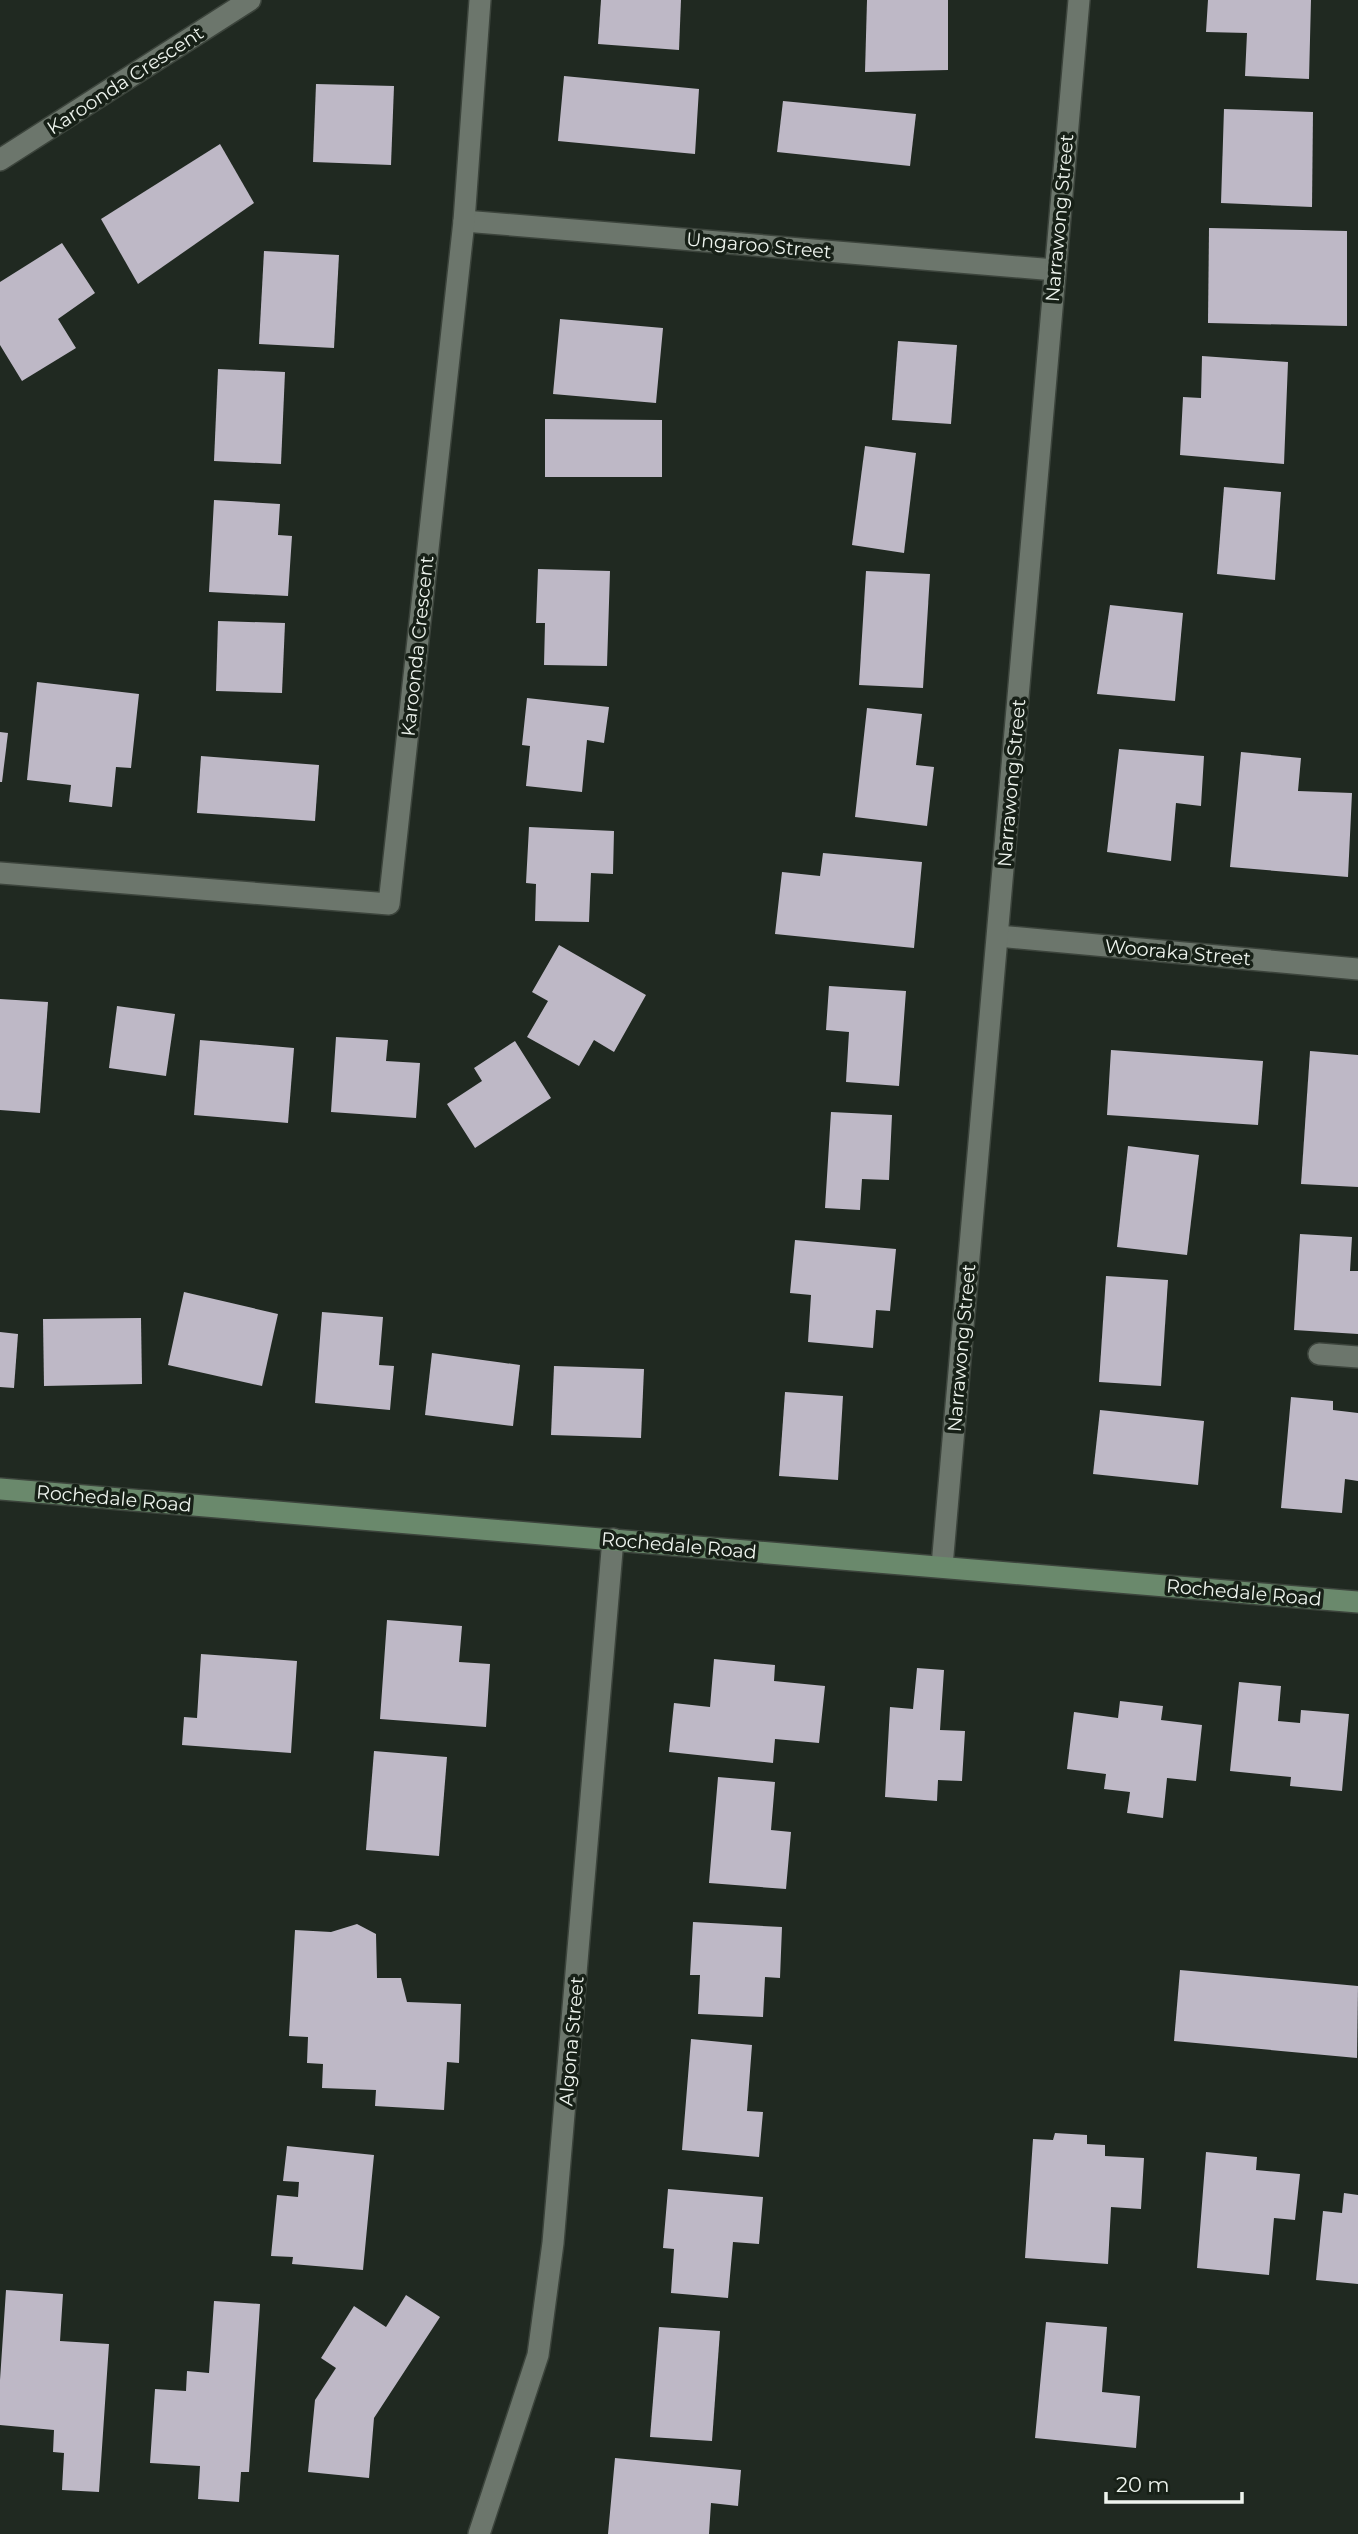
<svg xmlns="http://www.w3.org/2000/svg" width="1358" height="2534" viewBox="0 0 1358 2534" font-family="Montserrat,sans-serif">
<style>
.building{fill:#beb8c6}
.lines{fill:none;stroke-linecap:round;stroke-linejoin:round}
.lane-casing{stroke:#3c443c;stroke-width:24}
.street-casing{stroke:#3c443c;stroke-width:24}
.secondary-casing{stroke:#3c443c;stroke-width:24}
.lane{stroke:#6c766c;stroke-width:21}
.street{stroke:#6c766c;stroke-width:21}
.secondary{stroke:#6a896c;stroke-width:21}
.labels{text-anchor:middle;stroke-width:7;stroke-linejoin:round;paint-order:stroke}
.street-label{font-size:19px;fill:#eef4ee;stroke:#172017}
</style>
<rect width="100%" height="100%" fill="#202921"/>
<g class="building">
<path d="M 601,0 L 681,0 L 679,50 L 598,44 Z"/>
<path d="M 867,0 L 948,0 L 948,70 L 865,72 Z"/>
<path d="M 1208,0 L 1311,0 L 1309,79 L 1245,76 L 1247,33 L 1206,32 Z"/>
<path d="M 564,76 L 699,89 L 695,154 L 558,141 Z"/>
<path d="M 316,84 L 394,86 L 391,165 L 313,162 Z"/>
<path d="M 783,101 L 916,114 L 910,166 L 777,152 Z"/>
<path d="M 1224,109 L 1313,112 L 1312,207 L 1221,203 Z"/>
<path d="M 220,144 L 254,203 L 138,284 L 101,219 Z"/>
<path d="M 1209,228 L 1347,231 L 1347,326 L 1208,323 Z"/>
<path d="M 62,243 L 95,293 L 58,319 L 76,348 L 22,381 L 0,345 L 0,282 Z"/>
<path d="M 264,251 L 339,255 L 334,348 L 259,344 Z"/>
<path d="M 560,319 L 663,328 L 656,403 L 553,394 Z"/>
<path d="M 898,341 L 957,345 L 951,424 L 892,420 Z"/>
<path d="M 1202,356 L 1288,362 L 1284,464 L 1180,455 L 1183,397 L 1201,398 Z"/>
<path d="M 218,369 L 285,372 L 281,464 L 214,461 Z"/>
<path d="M 545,419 L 662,420 L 662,477 L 545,477 Z"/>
<path d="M 865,446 L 916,453 L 904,553 L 852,545 Z"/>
<path d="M 1224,487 L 1281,492 L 1275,580 L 1217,574 Z"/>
<path d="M 214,500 L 280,504 L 278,535 L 292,536 L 288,596 L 209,592 Z"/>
<path d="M 538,569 L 610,571 L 607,666 L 544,665 L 545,623 L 536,623 Z"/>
<path d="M 866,571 L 930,574 L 923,688 L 859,685 Z"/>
<path d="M 1110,605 L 1183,613 L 1175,701 L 1097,694 Z"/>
<path d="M 218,621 L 285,623 L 282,693 L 216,691 Z"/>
<path d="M 37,682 L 139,694 L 131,768 L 116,767 L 112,807 L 69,802 L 71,785 L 27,780 Z"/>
<path d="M 527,698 L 609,707 L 604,743 L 587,740 L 582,792 L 526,786 L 530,746 L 522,745 Z"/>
<path d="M 867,708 L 922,714 L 916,765 L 934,767 L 927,826 L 855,817 Z"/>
<path d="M 0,732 L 8,733 L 2,782 L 0,782 Z"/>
<path d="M 1119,749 L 1204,756 L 1201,806 L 1176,803 L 1171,861 L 1107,852 Z"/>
<path d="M 1241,752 L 1301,758 L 1298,791 L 1352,793 L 1348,877 L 1230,867 Z"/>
<path d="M 201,756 L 319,765 L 315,821 L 197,813 Z"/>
<path d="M 529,827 L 614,831 L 613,874 L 591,873 L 589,922 L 535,921 L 536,884 L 526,883 Z"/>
<path d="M 823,853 L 922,862 L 914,948 L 775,934 L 782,872 L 820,876 Z"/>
<path d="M 559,945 L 646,995 L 614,1052 L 594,1040 L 579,1066 L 527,1037 L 548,1001 L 532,992 Z"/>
<path d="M 829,986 L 906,991 L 899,1086 L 846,1082 L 849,1032 L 826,1030 Z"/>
<path d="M 0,999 L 48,1002 L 40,1113 L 0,1110 Z"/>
<path d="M 117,1006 L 175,1014 L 166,1076 L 109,1068 Z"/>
<path d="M 336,1037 L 388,1040 L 386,1061 L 420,1063 L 416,1118 L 331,1112 Z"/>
<path d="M 200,1040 L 294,1048 L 288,1123 L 194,1115 Z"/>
<path d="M 515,1041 L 551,1098 L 475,1148 L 447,1104 L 482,1081 L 474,1068 Z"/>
<path d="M 1111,1050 L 1263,1061 L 1258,1125 L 1107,1115 Z"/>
<path d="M 1310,1051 L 1358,1055 L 1358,1187 L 1301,1184 Z"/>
<path d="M 831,1112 L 892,1115 L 889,1180 L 862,1179 L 860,1210 L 825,1208 Z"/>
<path d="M 1128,1146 L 1199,1155 L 1187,1255 L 1117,1247 Z"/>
<path d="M 1300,1234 L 1352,1237 L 1350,1271 L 1358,1271 L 1358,1334 L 1294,1330 Z"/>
<path d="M 795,1240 L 896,1249 L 890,1311 L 876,1310 L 873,1348 L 808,1342 L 811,1295 L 790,1293 Z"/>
<path d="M 1106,1276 L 1168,1280 L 1161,1386 L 1099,1382 Z"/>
<path d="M 184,1292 L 278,1314 L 262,1386 L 168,1365 Z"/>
<path d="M 322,1312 L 383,1317 L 379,1365 L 394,1366 L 390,1410 L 315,1403 Z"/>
<path d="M 141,1318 L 142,1384 L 44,1386 L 43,1319 Z"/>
<path d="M 0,1332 L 18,1334 L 14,1388 L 0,1387 Z"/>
<path d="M 432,1353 L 520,1365 L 513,1426 L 425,1415 Z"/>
<path d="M 554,1366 L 644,1369 L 641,1438 L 551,1435 Z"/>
<path d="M 785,1392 L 843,1396 L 838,1480 L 779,1476 Z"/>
<path d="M 1291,1397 L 1333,1401 L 1333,1410 L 1358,1413 L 1358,1481 L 1345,1479 L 1342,1513 L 1281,1508 Z"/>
<path d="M 1100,1410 L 1204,1421 L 1198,1485 L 1093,1474 Z"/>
<path d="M 387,1620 L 462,1626 L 459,1662 L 490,1664 L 486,1727 L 380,1719 Z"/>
<path d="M 201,1654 L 297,1661 L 291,1753 L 182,1745 L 184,1717 L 197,1718 Z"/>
<path d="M 714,1659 L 775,1665 L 774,1681 L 825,1686 L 819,1743 L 775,1739 L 773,1763 L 669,1752 L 674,1703 L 710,1707 Z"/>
<path d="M 917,1668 L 944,1670 L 940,1730 L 965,1731 L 962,1781 L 938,1780 L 937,1801 L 885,1797 L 890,1707 L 913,1709 Z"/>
<path d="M 1239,1682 L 1281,1686 L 1278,1721 L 1300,1723 L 1301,1710 L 1349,1714 L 1342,1791 L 1290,1786 L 1291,1777 L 1230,1771 Z"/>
<path d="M 1120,1701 L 1163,1706 L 1161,1720 L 1202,1725 L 1196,1781 L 1167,1778 L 1163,1818 L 1127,1813 L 1130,1792 L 1104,1789 L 1106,1774 L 1067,1769 L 1074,1712 L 1118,1718 Z"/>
<path d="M 374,1751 L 447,1757 L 439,1856 L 366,1850 Z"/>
<path d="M 718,1777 L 775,1782 L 771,1830 L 791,1832 L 786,1889 L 709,1883 Z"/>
<path d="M 693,1922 L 782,1927 L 780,1978 L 765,1977 L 763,2017 L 698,2014 L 700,1975 L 690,1975 Z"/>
<path d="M 357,1924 L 376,1934 L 377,1978 L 401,1978 L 407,2002 L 461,2004 L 459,2063 L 447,2062 L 444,2110 L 375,2106 L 376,2090 L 322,2088 L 323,2064 L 307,2063 L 308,2037 L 289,2036 L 295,1930 L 331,1932 Z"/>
<path d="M 1180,1970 L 1358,1986 L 1357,2058 L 1174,2041 Z"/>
<path d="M 691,2039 L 752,2045 L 747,2111 L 763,2112 L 759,2157 L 682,2150 Z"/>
<path d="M 1055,2133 L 1087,2135 L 1087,2144 L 1105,2145 L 1105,2156 L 1144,2158 L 1141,2209 L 1111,2207 L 1108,2264 L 1025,2258 L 1033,2139 L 1053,2140 Z"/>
<path d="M 287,2146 L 374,2155 L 363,2270 L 292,2264 L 293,2257 L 271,2256 L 277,2195 L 298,2197 L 299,2182 L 283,2181 Z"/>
<path d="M 1206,2152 L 1257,2157 L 1256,2170 L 1300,2174 L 1295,2220 L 1274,2218 L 1269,2275 L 1197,2268 Z"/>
<path d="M 668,2189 L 763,2197 L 759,2244 L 733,2242 L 728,2298 L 671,2293 L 674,2249 L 663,2248 Z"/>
<path d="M 1344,2193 L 1358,2195 L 1358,2284 L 1316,2280 L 1323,2211 L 1342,2213 Z"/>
<path d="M 6,2290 L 63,2294 L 60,2341 L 109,2344 L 99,2492 L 62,2490 L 64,2453 L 53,2452 L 54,2430 L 0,2425 L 0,2380 Z"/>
<path d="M 406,2295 L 440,2317 L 374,2418 L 369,2478 L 308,2472 L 315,2400 L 336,2368 L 321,2358 L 354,2306 L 386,2327 Z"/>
<path d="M 214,2301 L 260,2304 L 249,2472 L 241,2472 L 239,2502 L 198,2499 L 200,2466 L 150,2463 L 155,2389 L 186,2391 L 187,2371 L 209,2373 Z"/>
<path d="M 1046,2322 L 1107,2327 L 1102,2392 L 1140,2396 L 1136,2448 L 1035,2438 Z"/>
<path d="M 659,2327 L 720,2331 L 712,2441 L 650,2437 Z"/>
<path d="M 615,2458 L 741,2470 L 738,2506 L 711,2503 L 709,2534 L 608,2534 Z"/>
</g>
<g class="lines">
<g class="lane-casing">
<path id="lane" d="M 1319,1354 L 1358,1357"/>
</g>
<g class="street-casing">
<g id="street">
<path d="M 0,160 L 250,0"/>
<path d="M 464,221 L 1055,270"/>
<path d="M 0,873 L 389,904 L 464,221 L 480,0"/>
<path d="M 998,936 L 1358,969"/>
<path d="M 942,1566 L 1079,0"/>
<path d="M 479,2534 L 538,2355 L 553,2243 L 613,1539"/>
</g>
</g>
<g class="secondary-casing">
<path id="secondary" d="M 0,1489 L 1358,1602"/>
</g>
<use href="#lane" class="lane"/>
<use href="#street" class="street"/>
<use href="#secondary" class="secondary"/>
</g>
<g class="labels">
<g class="street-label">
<text transform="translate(125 80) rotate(-33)" y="7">Karoonda Crescent</text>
<text transform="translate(1059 218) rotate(-85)" y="7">Narrawong Street</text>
<text transform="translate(759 245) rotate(5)" y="7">Ungaroo Street</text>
<text transform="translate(417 646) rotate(-84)" y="7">Karoonda Crescent</text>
<text transform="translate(1011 783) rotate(-85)" y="7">Narrawong Street</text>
<text transform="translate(1178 952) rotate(5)" y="7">Wooraka Street</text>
<text transform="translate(961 1348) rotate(-85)" y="7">Narrawong Street</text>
<text transform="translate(114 1498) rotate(5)" y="7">Rochedale Road</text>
<text transform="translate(679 1545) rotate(5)" y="7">Rochedale Road</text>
<text transform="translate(1244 1592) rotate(5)" y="7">Rochedale Road</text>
<text transform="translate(571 2041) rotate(-85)" y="7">Algona Street</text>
</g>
</g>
<path d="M1106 2492v10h136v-10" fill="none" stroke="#eef4ee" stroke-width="3.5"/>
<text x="1116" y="2492" font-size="21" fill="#eef4ee" stroke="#172017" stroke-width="5" paint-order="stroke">20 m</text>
</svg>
